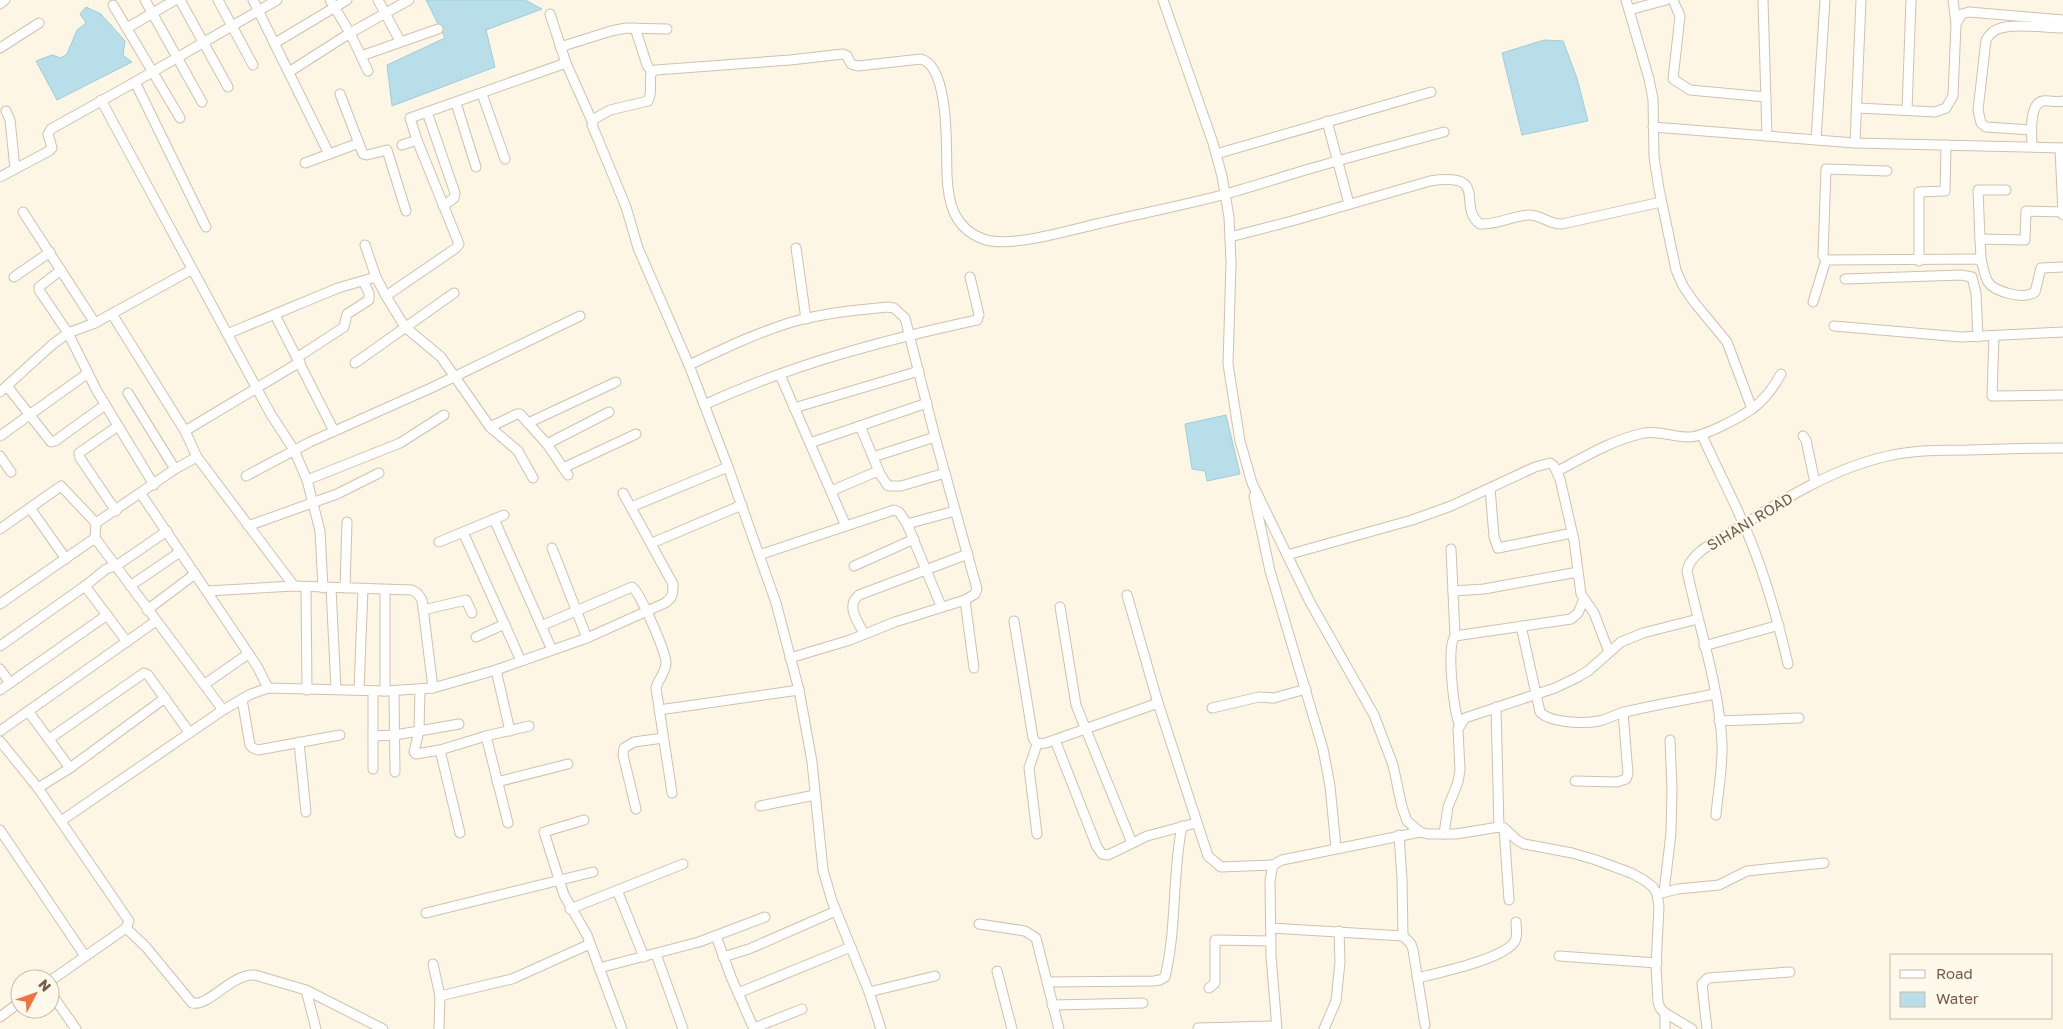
<svg xmlns="http://www.w3.org/2000/svg" width="2063" height="1029" viewBox="0 0 2063 1029" font-family="'Golos Text',sans-serif">
<style>
.water{fill:#b7dee9;stroke:#9dcedb}
.lines{fill:none;stroke-linecap:round;stroke-linejoin:round}
.minor-casing{stroke:#d2c0ac;stroke-width:11}
.minor{stroke:#fff;stroke-width:9}
.labels{text-anchor:middle;stroke-width:4;stroke-linejoin:round;paint-order:stroke}
.street-label{font-size:15px;fill:#785c48;stroke:#fff9ec}
</style>
<rect width="100%" height="100%" fill="#fef6e4"/>
<g class="water">
<path d="M 426,0 L 525,0 L 542,9 L 486,30 L 495,67 L 392,106 L 387,65 L 445,38 Z"/>
<path d="M 86,7 L 101,14 L 125,41 L 123,55 L 132,62 L 57,100 L 36,61 L 52,55 L 61,58 L 67,54 L 77,30 L 86,23 L 80,14 Z"/>
<path d="M 1544,40 L 1563,41 L 1577,78 L 1588,121 L 1522,135 L 1502,53 Z"/>
<path d="M 1226,415 L 1240,474 L 1207,481 L 1205,471 L 1192,469 L 1185,424 Z"/>
</g>
<g class="lines">
<g class="minor-casing">
<g id="minor">
<path d="M 145,0 L 202,102"/>
<path d="M 180,0 L 228,87"/>
<path d="M 218,0 L 253,65"/>
<path d="M 253,0 L 329,154"/>
<path d="M 330,0 L 350,33 L 368,71"/>
<path d="M 378,0 L 400,41"/>
<path d="M 1163,0 L 1213,143 L 1222,176 L 1229,217 L 1231,263 L 1228,364 L 1240,441 L 1252,483 L 1310,602 L 1374,715 L 1393,765 L 1402,807 L 1407,821 L 1420,832 L 1428,834 L 1456,834 L 1499,827 L 1504,828 L 1517,840 L 1524,844 L 1572,853 L 1596,860 L 1631,873 L 1644,880 L 1653,887 L 1657,894 L 1659,906 L 1656,966 L 1658,1002 L 1660,1008 L 1665,1013 L 1692,1029"/>
<path d="M 1626,0 L 1649,79 L 1653,99 L 1654,157 L 1659,189 L 1676,270 L 1683,286 L 1694,302 L 1727,342 L 1752,409"/>
<path d="M 1673,0 L 1680,16 L 1673,79 L 1690,90 L 1766,97"/>
<path d="M 1763,0 L 1767,136"/>
<path d="M 1953,0 L 1956,24"/>
<path d="M 0,4 L 5,0"/>
<path d="M 113,5 L 180,118"/>
<path d="M 1629,10 L 1666,0"/>
<path d="M 550,14 L 566,63 L 592,121"/>
<path d="M 127,28 L 175,0"/>
<path d="M 635,28 L 647,65 L 652,72"/>
<path d="M 275,43 L 347,0"/>
<path d="M 560,47 L 611,31 L 626,28 L 667,29"/>
<path d="M 0,48 L 39,23"/>
<path d="M 361,56 L 438,29"/>
<path d="M 289,72 L 350,33 L 409,0"/>
<path d="M 135,82 L 206,227"/>
<path d="M 340,94 L 363,154 L 367,155 L 387,150 L 406,211"/>
<path d="M 482,94 L 505,159"/>
<path d="M 101,100 L 270,413 L 294,450 L 307,480"/>
<path d="M 456,103 L 476,167"/>
<path d="M 1858,108 L 1935,112 L 1946,108 L 1953,96 L 1956,24 L 1962,14 L 1969,12 L 2063,20"/>
<path d="M 1907,110 L 1911,0"/>
<path d="M 6,111 L 10,120 L 15,169"/>
<path d="M 427,112 L 455,193 L 454,198 L 443,206"/>
<path d="M 1327,121 L 1349,204"/>
<path d="M 1653,127 L 1855,143 L 2063,148"/>
<path d="M 2031,130 L 1986,127 L 1981,123 L 1978,110 L 1986,40 C 1989,35 1992,31 1998,29 C 2015,23 2045,28 2063,28"/>
<path d="M 1816,140 L 1825,0"/>
<path d="M 1855,143 L 1861,0"/>
<path d="M 402,145 L 417,140"/>
<path d="M 2032,146 C 2032,136 2028,104 2043,101 C 2050,100 2056,103 2063,101"/>
<path d="M 2060,148 L 2063,215"/>
<path d="M 1216,154 L 1431,92"/>
<path d="M 305,163 L 359,143"/>
<path d="M 1887,171 L 1826,169 L 1823,256 L 1826,260 L 1981,259 C 1983,265 1984,276 1988,282 C 1995,292 2024,300 2035,292 L 2041,268 L 2063,267"/>
<path d="M 0,177 L 49,151 L 52,148 L 48,134 L 51,129 L 135,82 L 277,0"/>
<path d="M 23,212 L 95,323"/>
<path d="M 1230,237 L 1292,221 L 1430,181 C 1491,172 1456,206 1480,224 C 1497,225 1512,216 1528,215 C 1541,214 1549,225 1562,224 L 1661,202"/>
<path d="M 1980,239 L 1978,190 L 2006,190"/>
<path d="M 365,245 L 376,277 L 386,296"/>
<path d="M 796,248 L 806,319"/>
<path d="M 1981,259 L 1980,239 L 2025,240 L 2026,211 L 2063,212"/>
<path d="M 1919,261 L 1919,192 L 1945,191 L 1946,145"/>
<path d="M 61,270 L 39,287 L 39,290 L 68,333 L 97,391 L 154,485"/>
<path d="M 14,277 L 50,252"/>
<path d="M 1845,279 L 1961,275 L 1972,277 L 1976,293 L 1978,337"/>
<path d="M 1813,302 L 1826,260"/>
<path d="M 112,314 L 185,431 L 197,457 L 294,586"/>
<path d="M 275,315 L 334,431"/>
<path d="M 1834,326 L 1961,337 L 2063,332"/>
<path d="M 227,334 L 338,288 L 376,277"/>
<path d="M 1994,337 L 1992,396 L 2063,395"/>
<path d="M 298,357 L 344,327 L 347,314 L 369,300 L 369,293 L 363,281"/>
<path d="M 355,363 L 454,293"/>
<path d="M 689,365 C 723,349 756,333 792,322 C 824,313 856,310 888,307 L 894,308 L 905,318 L 935,437 L 977,589 L 975,594 L 965,600 L 895,622 L 850,640 L 790,658"/>
<path d="M 780,375 L 846,526"/>
<path d="M 7,386 L 51,442 L 55,441 L 105,405"/>
<path d="M 0,392 L 53,344 L 68,333 L 95,323 L 191,270"/>
<path d="M 128,393 L 175,469"/>
<path d="M 704,405 C 790,365 884,340 977,320 L 979,315 L 970,277"/>
<path d="M 794,408 L 919,371"/>
<path d="M 528,423 L 616,382"/>
<path d="M 860,426 L 880,474 L 888,486 L 901,486 L 945,473"/>
<path d="M 490,427 L 517,414 L 520,414 L 547,444 L 568,475"/>
<path d="M 185,431 L 300,362"/>
<path d="M 1702,435 C 1715,465 1731,494 1744,525 C 1764,570 1777,617 1788,664"/>
<path d="M 0,436 L 88,373"/>
<path d="M 1803,436 L 1806,440 L 1815,483"/>
<path d="M 810,443 L 927,403"/>
<path d="M 547,444 L 609,412"/>
<path d="M 0,456 L 11,472"/>
<path d="M 873,457 L 935,437"/>
<path d="M 563,468 L 636,434"/>
<path d="M 1558,471 C 1586,456 1612,440 1644,433 C 1660,430 1674,438 1690,437 C 1705,436 1739,418 1752,409 C 1764,400 1774,387 1781,374"/>
<path d="M 246,476 L 310,442 L 431,388 L 580,316"/>
<path d="M 533,478 L 518,451 L 490,427 L 441,357 L 405,327 L 386,296 L 456,248 L 459,244 L 417,140 L 410,118 L 566,63"/>
<path d="M 1490,488 L 1494,537 L 1498,548 L 1572,533"/>
<path d="M 831,491 L 878,471"/>
<path d="M 141,494 L 257,666 L 268,688"/>
<path d="M 1254,496 L 1270,571 L 1323,749 L 1330,786 L 1336,848"/>
<path d="M 631,507 L 728,467"/>
<path d="M 30,508 L 66,559"/>
<path d="M 116,511 L 80,458 L 79,453 L 118,426"/>
<path d="M 494,519 L 552,650"/>
<path d="M 907,524 L 955,511"/>
<path d="M 248,526 L 337,494 L 379,473"/>
<path d="M 0,529 L 61,486 L 96,523"/>
<path d="M 463,532 L 521,661"/>
<path d="M 95,538 L 223,710"/>
<path d="M 439,542 L 504,515"/>
<path d="M 652,543 L 742,505"/>
<path d="M 552,548 L 587,638"/>
<path d="M 1451,549 L 1455,636"/>
<path d="M 759,555 L 894,510 L 899,512 L 907,524 L 941,606"/>
<path d="M 1287,555 L 1412,520 L 1451,506 L 1535,467 L 1550,463 L 1554,466 L 1560,479 L 1574,540 L 1581,594 L 1594,613 L 1609,652"/>
<path d="M 854,566 L 914,539"/>
<path d="M 85,586 L 127,642"/>
<path d="M 130,586 L 180,552"/>
<path d="M 306,588 L 307,690"/>
<path d="M 323,588 L 320,531 L 307,480 L 400,443 L 444,415"/>
<path d="M 331,588 L 336,689"/>
<path d="M 345,588 L 347,522"/>
<path d="M 207,591 L 294,586 L 412,590 L 418,594 L 422,600 L 433,688"/>
<path d="M 1453,591 L 1484,589 L 1578,572"/>
<path d="M 1127,595 L 1158,703 L 1208,856 L 1221,867 L 1273,865"/>
<path d="M 965,600 L 974,668"/>
<path d="M 0,604 L 95,538 L 96,523 L 175,469 L 197,457"/>
<path d="M 1060,607 L 1076,705 L 1132,843"/>
<path d="M 147,610 L 195,574"/>
<path d="M 423,610 L 466,600 L 472,613"/>
<path d="M 1014,621 L 1033,738 L 1037,744 L 1046,743 L 1158,703"/>
<path d="M 541,626 L 632,587 C 639,590 666,652 666,663 C 666,672 658,679 656,688 L 672,793"/>
<path d="M 1521,626 L 1540,712 C 1550,723 1585,724 1599,721 C 1608,719 1616,714 1625,712 C 1655,705 1685,700 1715,694"/>
<path d="M 864,634 C 858,621 845,606 859,595 L 968,554"/>
<path d="M 476,637 L 505,624"/>
<path d="M 0,646 L 85,586 L 106,569 L 116,566 L 167,531"/>
<path d="M 1704,646 L 1779,625"/>
<path d="M 0,669 L 10,683"/>
<path d="M 496,670 L 510,731"/>
<path d="M 205,684 L 248,654"/>
<path d="M 420,689 L 419,731 L 459,724"/>
<path d="M 0,690 L 107,615"/>
<path d="M 359,690 L 363,589"/>
<path d="M 385,691 L 385,590"/>
<path d="M 394,691 L 395,772"/>
<path d="M 242,699 L 250,745 L 253,748 L 258,750 L 340,735"/>
<path d="M 1496,707 L 1499,827"/>
<path d="M 1212,708 L 1259,697 L 1274,698 L 1306,689"/>
<path d="M 659,710 L 799,690"/>
<path d="M 28,711 L 70,768"/>
<path d="M 1719,721 L 1799,718"/>
<path d="M 1459,724 C 1454,709 1446,648 1455,636 L 1571,619 L 1578,613 L 1584,599"/>
<path d="M 0,731 L 156,621"/>
<path d="M 373,736 L 395,735 L 419,731 L 414,752 L 416,754 L 440,750 L 460,833"/>
<path d="M 486,736 L 508,823"/>
<path d="M 49,739 L 144,673 L 148,675 L 189,732"/>
<path d="M 1055,740 L 1097,847 L 1102,854 L 1108,855 L 1147,836 L 1196,823"/>
<path d="M 0,741 L 38,788 L 129,921 L 126,928 L 50,981"/>
<path d="M 299,742 L 306,812"/>
<path d="M 440,750 L 486,736 L 529,726"/>
<path d="M 373,769 L 373,691"/>
<path d="M 1575,781 L 1617,782 L 1626,779 L 1628,774 L 1623,712"/>
<path d="M 497,782 L 568,764"/>
<path d="M 38,788 L 70,768 L 165,698"/>
<path d="M 760,806 L 815,795"/>
<path d="M 636,809 L 623,755 L 624,748 L 634,742 L 663,738"/>
<path d="M 1716,815 C 1718,791 1723,767 1722,743 C 1719,685 1699,628 1687,571 C 1690,552 1719,540 1735,530 C 1782,500 1833,468 1888,456 C 1914,450 1941,450 1968,450 C 1999,449 2031,448 2063,448"/>
<path d="M 584,820 L 544,832 L 564,895 L 587,935 L 622,1029"/>
<path d="M 61,821 L 223,710 L 251,694 L 268,688 L 385,691 L 433,688 L 496,670 L 587,638 L 665,603 C 673,598 673,593 673,584 L 623,493"/>
<path d="M 1504,828 L 1509,900"/>
<path d="M 0,830 L 85,956"/>
<path d="M 1037,834 L 1029,768 L 1037,744"/>
<path d="M 1444,834 L 1448,807 L 1458,782 L 1460,770 L 1458,729 L 1465,718 L 1555,688 L 1576,678 L 1588,671 L 1621,642 L 1643,633 L 1698,619"/>
<path d="M 1399,835 L 1402,879 L 1403,936"/>
<path d="M 617,890 L 644,957"/>
<path d="M 1664,892 L 1671,833 L 1672,789 L 1670,740"/>
<path d="M 1657,894 L 1678,889 L 1719,885 L 1747,871 L 1824,863"/>
<path d="M 570,909 L 683,864"/>
<path d="M 426,913 L 593,872"/>
<path d="M 979,924 L 1025,931 L 1036,938 L 1059,1029"/>
<path d="M 126,928 L 146,947 L 192,1003 C 209,1007 232,973 255,975 L 306,990 L 383,1029"/>
<path d="M 1271,928 L 1403,936 L 1411,944 L 1413,950 L 1425,1025"/>
<path d="M 716,936 L 731,977 L 754,1029"/>
<path d="M 656,954 L 683,1029"/>
<path d="M 1559,956 L 1657,963"/>
<path d="M 723,957 L 749,949 L 836,911"/>
<path d="M 433,964 L 440,996 L 439,1029"/>
<path d="M 599,968 L 699,942 L 765,917"/>
<path d="M 997,971 L 1012,1029"/>
<path d="M 1417,978 C 1438,973 1505,959 1515,941 C 1518,936 1516,928 1516,922"/>
<path d="M 1047,982 L 1154,981 L 1160,980 L 1165,977 C 1177,928 1172,875 1182,826"/>
<path d="M 1209,988 L 1215,983 L 1215,940 L 1271,941"/>
<path d="M 306,990 L 316,1029"/>
<path d="M 50,992 L 76,1029"/>
<path d="M 869,992 L 935,976"/>
<path d="M 738,993 L 851,947"/>
<path d="M 440,996 L 512,979 L 590,944"/>
<path d="M 1052,1005 L 1143,1003"/>
<path d="M 0,1017 L 20,1002"/>
<path d="M 754,1028 L 802,1009"/>
<path d="M 1198,1028 L 1276,1026"/>
<path d="M 881,1029 L 869,992 L 832,901 L 823,870 L 812,762 L 799,690 L 776,603 L 728,467 L 689,365 L 638,248 L 626,207 L 595,132 L 592,125 L 594,119 L 610,110 L 648,101 C 653,92 649,82 651,73 L 656,70 L 790,60 L 843,54 L 847,56 L 851,64 L 858,66 L 921,59 C 950,67 946,150 947,175 C 948,203 954,228 983,239 C 1009,249 1073,229 1101,223 C 1143,213 1185,205 1226,194 C 1254,186 1282,177 1309,169 C 1354,156 1399,144 1444,132"/>
<path d="M 1277,1029 L 1271,956 L 1270,880 L 1273,865 L 1282,860 L 1420,832"/>
<path d="M 1324,1029 L 1336,1001 L 1340,962 L 1339,931"/>
<path d="M 1665,1029 L 1665,1013"/>
<path d="M 1707,1029 L 1702,984 L 1708,978 L 1790,972"/>
</g>
</g>
<use href="#minor" class="minor"/>
</g>
<g class="labels">
<g class="street-label">
<text transform="translate(1750 522) rotate(-31)" y="5">SIHANI ROAD</text>
</g>
</g>
<rect x="1890" y="954" width="162" height="65" fill="#fff9ec" stroke="#c9baaa"/>
<rect x="1900" y="970" width="25" height="8" fill="#ffffff" stroke="#c9baaa"/>
<text x="1936" y="979" font-size="15" fill="#785c48">Road</text>
<rect x="1900" y="992" width="25" height="15" fill="#b7dee9" stroke="#c9baaa"/>
<text x="1936" y="1004" font-size="15" fill="#785c48">Water</text>
<g transform="translate(35 994) rotate(49)"><circle r="24" fill="#fff9ec" stroke="#c9baaa"/>
<path d="M0-4L9 19L0 12L-9 19Z" fill="#f07441"/>
<text y="-8" font-size="14" font-weight="bold" text-anchor="middle" fill="#785c48">N</text>
</g>
</svg>
